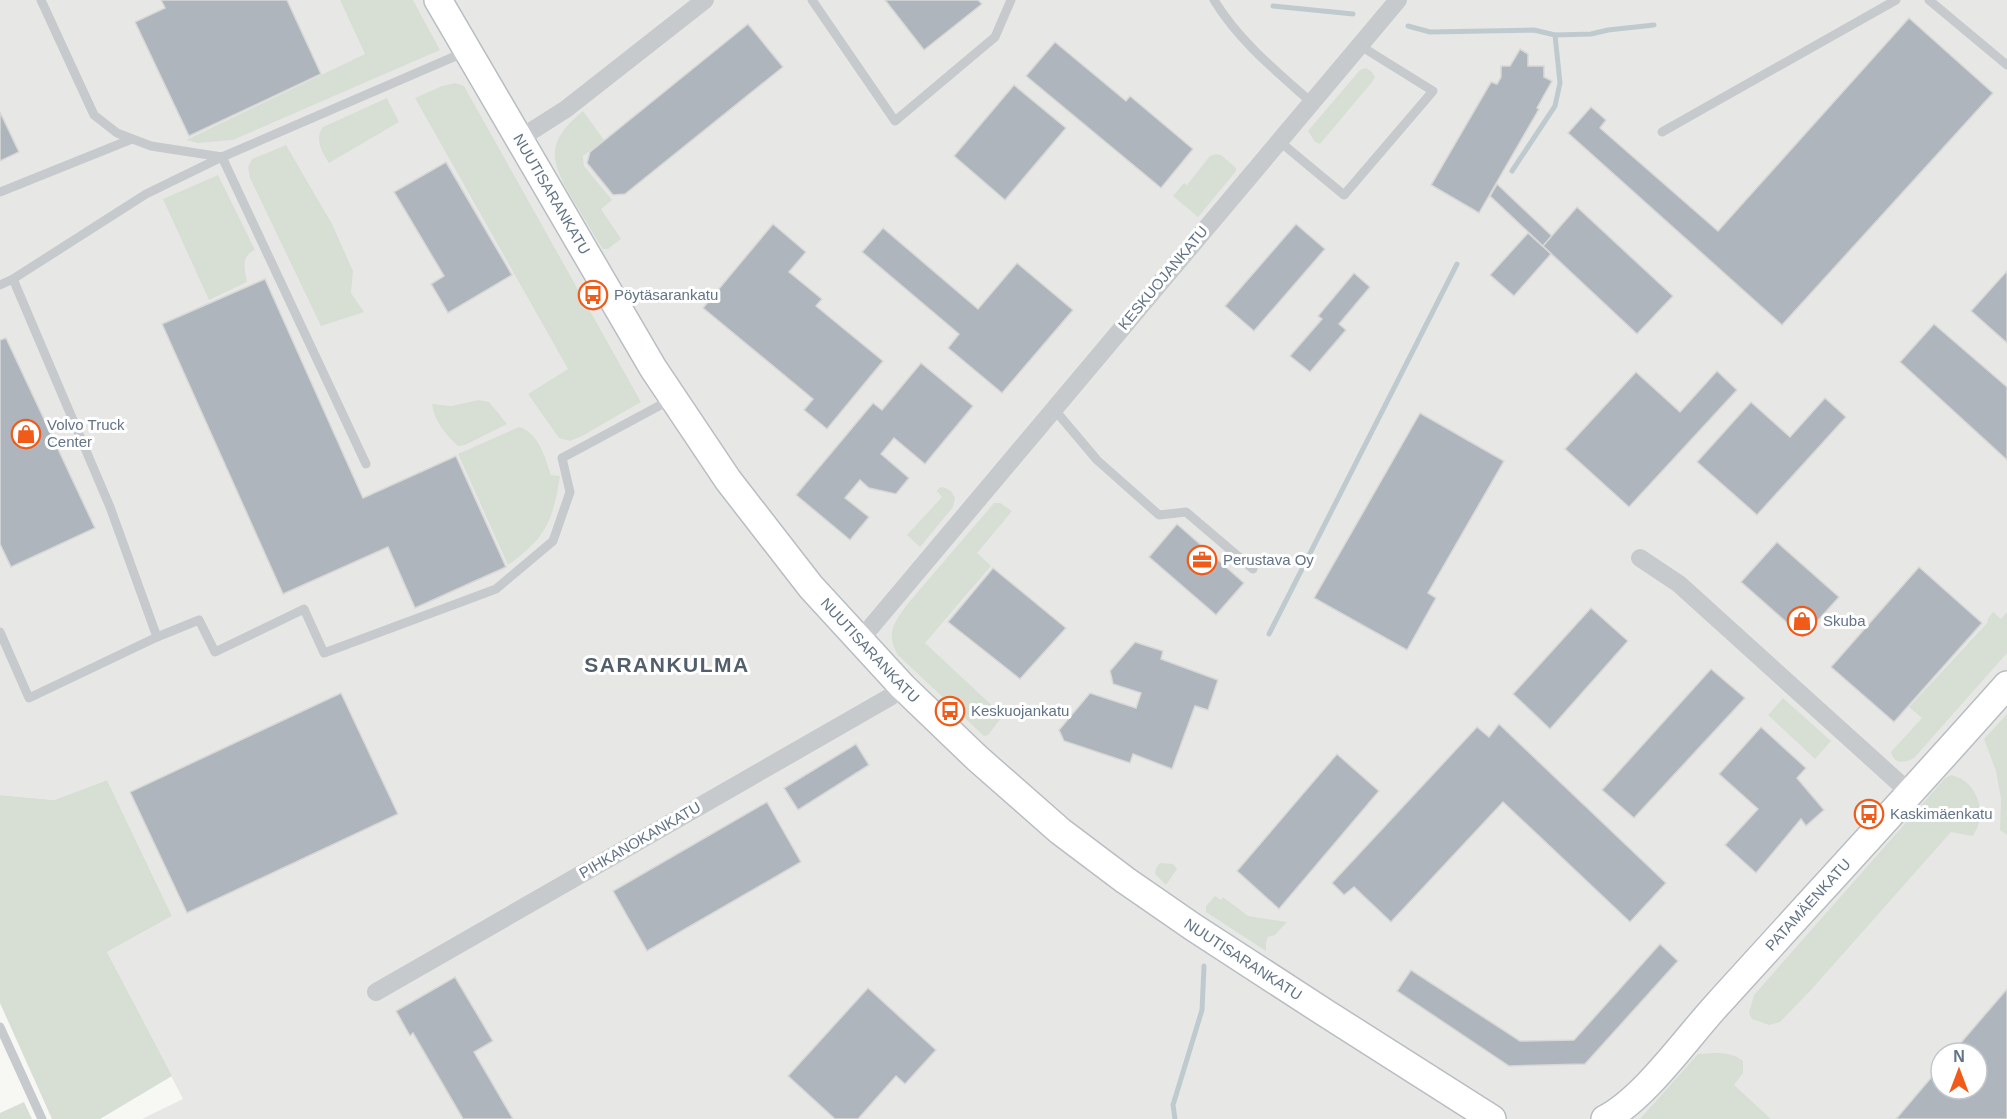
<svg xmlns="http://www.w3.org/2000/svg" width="2007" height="1119" viewBox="0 0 2007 1119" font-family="Helvetica,sans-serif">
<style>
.built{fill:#e7e8e6;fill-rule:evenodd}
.green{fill:#d7dfd4}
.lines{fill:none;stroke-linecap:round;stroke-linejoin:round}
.stream{stroke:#bfcacf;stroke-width:5}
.building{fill:#aeb5bc;stroke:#d8d8d6;stroke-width:1.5}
.secondary-casing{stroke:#b8bdc2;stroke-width:30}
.lane{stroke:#c6cacd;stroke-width:9}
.street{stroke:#c6cacd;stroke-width:18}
.secondary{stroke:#fff;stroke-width:27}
.labels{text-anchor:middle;stroke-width:6;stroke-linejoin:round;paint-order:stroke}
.street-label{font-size:15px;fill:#637487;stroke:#fff}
.poi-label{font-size:15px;fill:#637487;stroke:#fff;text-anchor:start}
.district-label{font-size:21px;font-weight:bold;letter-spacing:1.5px;fill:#525e6b;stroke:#fff}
</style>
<rect width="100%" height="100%" fill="#f7f7f3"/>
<path class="built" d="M 0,0 L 2007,0 L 2007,1119 L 142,1119 L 183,1099 L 107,952 L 172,916 L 107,780 L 54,800 L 0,795 ZM 1941,1053 L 1977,1053 L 1977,1089 L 1941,1089 Z"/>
<g class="green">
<path d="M 340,0 L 413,0 L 440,50 L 233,140 L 198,143 L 186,140 L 365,54 Z"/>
<path d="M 1366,68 L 1372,72 L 1375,77 L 1372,82 L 1320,144 L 1315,142 L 1308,131 L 1360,70 Z"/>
<path d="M 455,83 L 464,86 L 641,402 L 584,435 L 570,441 L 559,438 L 528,394 L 568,369 L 415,98 L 442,86 Z"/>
<path d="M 387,98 L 399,122 L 329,163 C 322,152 314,139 323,127 Z"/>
<path d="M 583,111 L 604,140 L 583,156 L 584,166 L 612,200 L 601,209 L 621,239 L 608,249 L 603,249 L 599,243 C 589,227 580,211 570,195 C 548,157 548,140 583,111 Z"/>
<path d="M 286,145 L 332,224 L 353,271 L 351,293 L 364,312 L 321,326 L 250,178 L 248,167 L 252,159 Z"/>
<path d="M 1216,154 L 1221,155 L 1236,168 L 1236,171 L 1198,217 L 1173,196 L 1184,183 L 1187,185 L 1210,156 Z"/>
<path d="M 218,175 L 255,250 C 240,256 245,270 247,282 L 209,300 L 163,199 Z"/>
<path d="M 479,400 L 489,402 L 507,424 L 465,445 L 458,446 C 446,435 434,421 432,404 L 451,406 Z"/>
<path d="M 519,427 C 539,433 545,457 551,475 L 560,476 C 553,521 546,538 508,565 L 458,454 Z"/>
<path d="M 943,487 L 951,491 L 955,498 L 953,507 L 920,547 L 907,535 L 942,497 L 937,491 L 939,488 Z"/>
<path d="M 994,503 L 1000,503 L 1012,511 L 977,553 L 991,566 L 925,643 L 1000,713 L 1002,717 L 988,735 L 984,736 L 898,655 C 884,632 896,620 910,601 Z"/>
<path d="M 1993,612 L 2001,619 L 2007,612 L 2007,653 L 1914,758 C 1906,763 1894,765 1891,752 L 1922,718 L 1909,707 L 1988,622 L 1987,620 Z"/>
<path d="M 1783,698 L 1831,741 L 1815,759 L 1768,715 Z"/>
<path d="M 2007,714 L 2007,835 L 2000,830 L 2001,799 L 1996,771 L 1984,739 Z"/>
<path d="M 1951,775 C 1972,779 1984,802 1979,823 C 1978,827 1975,832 1973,836 L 1951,832 L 1811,990 L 1780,1022 L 1769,1025 L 1752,1019 L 1749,1013 L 1754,995 L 1945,778 Z"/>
<path d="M 107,780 L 172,916 L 107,952 L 172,1076 L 100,1119 L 52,1119 L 0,1003 L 0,795 L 54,800 Z"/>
<path d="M 1160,863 L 1173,864 L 1177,869 L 1166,885 L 1155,874 L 1156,868 Z"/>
<path d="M 1215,896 L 1221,900 L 1223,897 L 1248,916 L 1287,922 L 1275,935 L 1268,937 L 1266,943 L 1266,951 L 1206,912 L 1206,906 Z"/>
<path d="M 1715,1053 C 1725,1053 1735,1054 1743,1061 L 1743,1073 L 1734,1085 L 1771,1119 L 1640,1119 L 1698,1054 Z"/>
<path d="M 24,1102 L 32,1119 L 0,1119 L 0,1113 Z"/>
</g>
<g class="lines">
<g class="stream">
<path d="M 1273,6 L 1353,14"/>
<path d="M 1408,26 L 1430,32 L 1534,30 L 1555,35 L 1591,34 L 1608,30 L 1654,25"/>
<path d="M 1512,171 L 1555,106 L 1560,83 L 1555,35"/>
<path d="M 1269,634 L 1457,264"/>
<path d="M 1175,1119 L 1173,1105 L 1202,1010 L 1204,966"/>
</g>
</g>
<g class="building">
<path d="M 161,0 L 287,0 L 321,74 L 189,136 L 135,22 L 165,8 Z"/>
<path d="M 885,0 L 978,0 L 982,4 L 924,50 Z"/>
<path d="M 1909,18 L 1993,93 L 1782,325 L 1568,133 L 1591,107 L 1606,120 L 1600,128 L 1718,231 Z"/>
<path d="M 748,24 L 783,67 L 625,194 L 613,195 L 587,163 L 590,152 Z"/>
<path d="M 1055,42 L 1126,101 L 1130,96 L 1193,149 L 1161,188 L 1026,76 Z"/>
<path d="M 1520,49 L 1528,54 L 1528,66 L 1544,66 L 1544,77 L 1552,81 L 1537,108 L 1539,109 L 1479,213 L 1431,185 L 1491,82 L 1497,84 L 1501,77 L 1501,66 L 1510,66 Z"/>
<path d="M 1014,85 L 1066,128 L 1005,200 L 954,156 Z"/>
<path d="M 0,112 L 19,152 L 0,161 Z"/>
<path d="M 446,162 L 512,275 L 448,313 L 431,284 L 444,276 L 394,192 Z"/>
<path d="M 1497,184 L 1552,236 L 1543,246 L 1490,196 Z"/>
<path d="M 1577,207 L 1673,296 L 1637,334 L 1543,246 Z"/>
<path d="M 773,224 L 806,252 L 789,272 L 822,299 L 816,306 L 883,361 L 827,429 L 804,410 L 813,399 L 703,308 Z"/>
<path d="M 1296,224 L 1325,249 L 1254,331 L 1225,306 Z"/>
<path d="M 883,228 L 978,309 L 1017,263 L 1073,310 L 1002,393 L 948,348 L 959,334 L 862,252 Z"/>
<path d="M 1528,233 L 1551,254 L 1514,296 L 1490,275 Z"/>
<path d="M 2007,271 L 2007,343 L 1971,311 Z"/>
<path d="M 1354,273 L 1370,287 L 1339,324 L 1346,330 L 1310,372 L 1290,356 L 1322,319 L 1318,316 Z"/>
<path d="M 265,279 L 363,498 L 456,456 L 506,567 L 415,608 L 388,547 L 283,594 L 162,324 Z"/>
<path d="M 1934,324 L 2007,387 L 2007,460 L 1900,362 Z"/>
<path d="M 6,338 L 95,528 L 11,567 L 0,544 L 0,340 Z"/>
<path d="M 921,363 L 973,406 L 925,464 L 894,438 L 881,454 L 909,478 L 896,494 L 869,488 L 860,480 L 845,498 L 869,517 L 850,540 L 796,495 L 873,403 L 882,410 Z"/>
<path d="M 1717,371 L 1737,390 L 1629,507 L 1565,449 L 1636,372 L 1680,412 Z"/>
<path d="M 1825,398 L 1846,417 L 1757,515 L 1697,462 L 1751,402 L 1790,437 Z"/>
<path d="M 1420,413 L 1504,461 L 1428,593 L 1436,598 L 1407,650 L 1314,598 Z"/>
<path d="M 1177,524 L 1244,583 L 1216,615 L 1149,557 Z"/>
<path d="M 1777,542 L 1839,597 L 1803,637 L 1741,582 Z"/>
<path d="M 1919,567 L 1982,623 L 1894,722 L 1831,667 Z"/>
<path d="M 993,568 L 1066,628 L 1020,679 L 948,622 Z"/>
<path d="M 1591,608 L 1628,641 L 1550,729 L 1513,694 Z"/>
<path d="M 1135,642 L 1163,651 L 1161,659 L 1218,680 L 1208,710 L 1195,706 L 1172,769 L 1133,754 L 1130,763 L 1064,741 L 1059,730 L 1090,693 L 1136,708 L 1141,693 L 1113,684 L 1110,671 Z"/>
<path d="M 1711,669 L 1745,698 L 1634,818 L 1602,790 Z"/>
<path d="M 341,693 L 398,814 L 187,913 L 130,792 Z"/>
<path d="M 1499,724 L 1666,883 L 1630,922 L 1503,802 L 1391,922 L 1354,887 L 1344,895 L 1332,883 L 1477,727 L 1489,737 Z"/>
<path d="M 1761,727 L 1806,768 L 1797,778 L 1824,810 L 1806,826 L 1801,819 L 1756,873 L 1725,845 L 1758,809 L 1719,774 Z"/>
<path d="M 856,744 L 869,765 L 798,810 L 784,788 Z"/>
<path d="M 1337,754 L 1379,791 L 1279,909 L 1237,871 Z"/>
<path d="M 767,802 L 801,862 L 647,951 L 613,891 Z"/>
<path d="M 1660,944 L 1678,961 L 1585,1064 L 1509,1066 L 1397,991 L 1411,970 L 1520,1041 L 1574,1040 Z"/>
<path d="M 455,977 L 493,1041 L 474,1052 L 513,1119 L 463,1119 L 413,1033 L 410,1036 L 396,1011 Z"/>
<path d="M 868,988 L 936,1050 L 905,1084 L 896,1076 L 858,1119 L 835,1119 L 788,1076 Z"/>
<path d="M 2007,989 L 2007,1119 L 1896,1119 L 1941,1066 L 1941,1089 L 1977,1089 L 1977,1053 L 1952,1053 Z"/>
</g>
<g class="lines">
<g class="secondary-casing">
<g id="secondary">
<path id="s1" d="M 438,0 L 653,368 L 728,480 L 811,587 L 902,686 L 977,758 L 1060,831 L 1125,880 L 1193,927 L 1327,1014 L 1492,1119"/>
<path id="s2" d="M 1605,1119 C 1644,1099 1685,1040 1716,1006 C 1813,899 1911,793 2007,685"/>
</g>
</g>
<g class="lane">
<path d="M 41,0 L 94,115 L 117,133 L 151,146 L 222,157 L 366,464"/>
<path d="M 812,0 L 895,121 L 995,37 L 1011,0"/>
<path d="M 1214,0 C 1238,40 1276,71 1311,102"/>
<path d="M 1929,0 L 2007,65"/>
<path d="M 465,52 L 222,157 L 146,194 L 13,279 L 110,507 L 157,637 L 199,620 L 215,652 L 304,609 L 324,653 L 496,589 L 553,541 L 570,492 L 562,458 L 670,400"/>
<path d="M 1662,132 L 1896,0"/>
<path d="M 1279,141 L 1344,195 L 1433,91 L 1359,45"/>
<path d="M 0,192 L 132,139"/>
<path d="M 0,285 L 13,279"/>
<path d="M 1054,409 L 1097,460 L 1159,515 L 1186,512 L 1253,569"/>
<path d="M 0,632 L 29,698 L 157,637"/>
<path d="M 0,1027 L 42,1119"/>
</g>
<g class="street">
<path d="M 519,139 L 566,109 L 705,0"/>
<path d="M 1640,558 L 1679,584 L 1909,792"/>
<path d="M 860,640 L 1398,0"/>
<path d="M 376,992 L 890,697 L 902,686"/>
</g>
<use href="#secondary" class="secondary"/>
</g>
<defs>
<g id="bus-ring" transform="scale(1.5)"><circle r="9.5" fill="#fff" stroke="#f15b19" stroke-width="1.5"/><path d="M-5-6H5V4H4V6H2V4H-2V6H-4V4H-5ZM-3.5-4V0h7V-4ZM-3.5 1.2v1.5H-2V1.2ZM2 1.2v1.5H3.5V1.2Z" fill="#f15b19"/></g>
<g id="shop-ring" transform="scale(1.5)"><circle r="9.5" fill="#fff" stroke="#f15b19" stroke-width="1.5"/><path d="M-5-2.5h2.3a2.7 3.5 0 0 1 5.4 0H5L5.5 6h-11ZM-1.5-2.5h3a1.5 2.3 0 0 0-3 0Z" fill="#f15b19"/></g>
<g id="office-ring" transform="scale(1.5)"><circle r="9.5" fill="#fff" stroke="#f15b19" stroke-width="1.5"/><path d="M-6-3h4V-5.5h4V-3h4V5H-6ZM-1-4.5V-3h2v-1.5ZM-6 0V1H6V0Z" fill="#f15b19"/></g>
</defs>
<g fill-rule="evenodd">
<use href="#bus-ring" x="593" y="295"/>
<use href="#shop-ring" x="26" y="434"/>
<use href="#office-ring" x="1202" y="560"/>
<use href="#shop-ring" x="1802" y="621"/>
<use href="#bus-ring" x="950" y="711"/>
<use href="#bus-ring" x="1869" y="814"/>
</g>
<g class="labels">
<g class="street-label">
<text dy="5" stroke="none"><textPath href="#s1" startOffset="225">NUUTISARANKATU</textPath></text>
<text transform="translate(1163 278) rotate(-50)" y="5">KESKUOJANKATU</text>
<text dy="5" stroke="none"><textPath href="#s1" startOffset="783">NUUTISARANKATU</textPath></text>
<text transform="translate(640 840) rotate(-30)" y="5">PIHKANOKANKATU</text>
<text dy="5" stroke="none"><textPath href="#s2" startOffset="296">PATAMÄENKATU</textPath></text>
<text dy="5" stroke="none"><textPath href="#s1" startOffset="1269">NUUTISARANKATU</textPath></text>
</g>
<g class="poi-label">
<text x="614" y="300">Pöytäsarankatu</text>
<text x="47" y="430">Volvo Truck<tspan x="47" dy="17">Center</tspan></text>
<text x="1223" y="565">Perustava Oy</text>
<text x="1823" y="626">Skuba</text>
<text x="971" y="716">Keskuojankatu</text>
<text x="1890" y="819">Kaskimäenkatu</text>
</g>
<g class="district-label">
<text x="667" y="672">SARANKULMA</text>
</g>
</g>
<g transform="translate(1959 1071)"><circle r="28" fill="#ffffff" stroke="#c1c7cf" stroke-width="1.5"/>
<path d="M0-4.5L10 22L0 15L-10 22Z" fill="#f15b19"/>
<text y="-9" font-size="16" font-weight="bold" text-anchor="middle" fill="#637487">N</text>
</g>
</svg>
